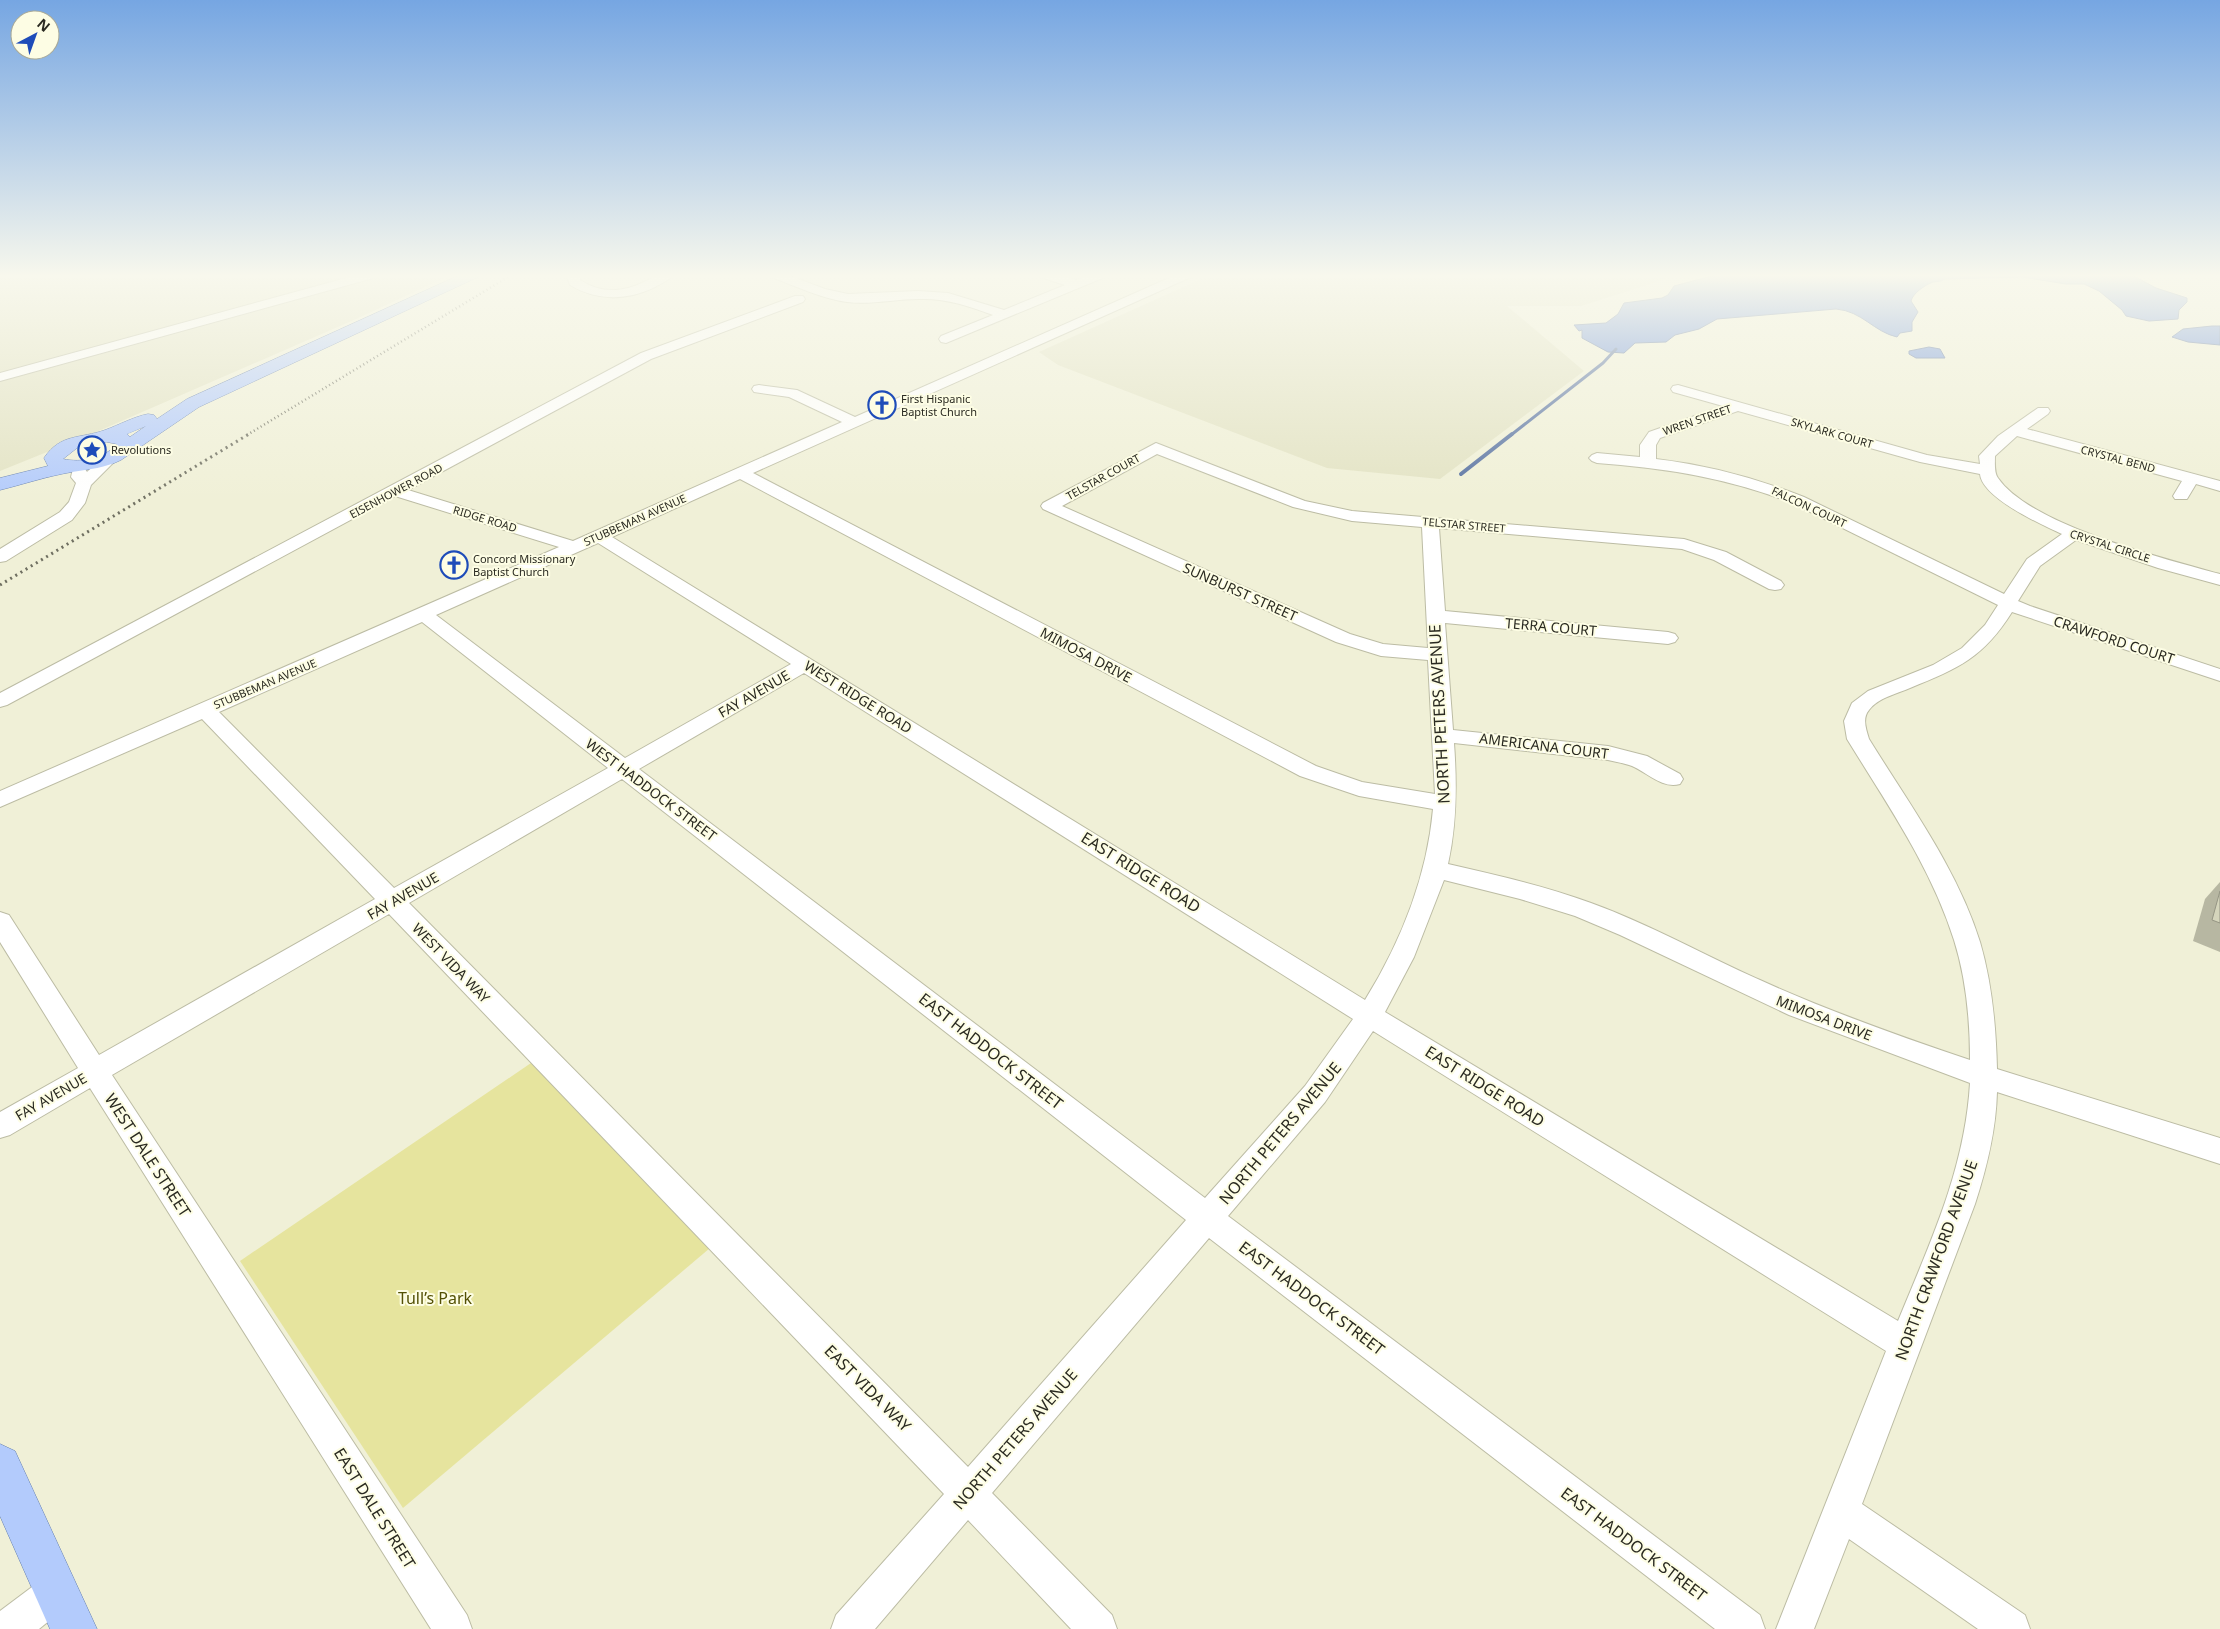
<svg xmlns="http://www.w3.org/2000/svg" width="2220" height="1629" viewBox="0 0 2220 1629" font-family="'Noto Sans',sans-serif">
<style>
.built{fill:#e3e3c4}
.green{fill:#e6e49e}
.water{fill:#6c91da;stroke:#5872a2}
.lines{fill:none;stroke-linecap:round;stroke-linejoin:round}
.stream-far1{stroke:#5872a2;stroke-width:3}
.stream{stroke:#5872a2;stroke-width:4}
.minor-casing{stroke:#bcbca4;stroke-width:2}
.major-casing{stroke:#627dae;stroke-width:1}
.minor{fill:#fff;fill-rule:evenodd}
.major{fill:#b3cbfc;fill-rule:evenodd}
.rail-far1{stroke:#6f6f61;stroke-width:2.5;stroke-dasharray:1 3;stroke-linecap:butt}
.rail{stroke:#6f6f61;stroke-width:3;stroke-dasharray:2 4;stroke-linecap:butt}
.wall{fill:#b7b7a2}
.building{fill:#d5d5bc;stroke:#959584}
.labels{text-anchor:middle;stroke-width:4;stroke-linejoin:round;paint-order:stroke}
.far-poi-label{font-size:11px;fill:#2a2a21;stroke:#fdfde4;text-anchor:start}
.far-street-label{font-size:11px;fill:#2a2a21;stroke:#fdfde4}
.street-label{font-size:14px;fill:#2a2a21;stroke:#fdfde4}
.near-street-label{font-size:16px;fill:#2a2a21;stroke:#fdfde4}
.near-park-label{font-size:16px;fill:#535004;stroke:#fdfde4}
</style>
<rect width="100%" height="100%" fill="#f0f0d7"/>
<g class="built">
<path d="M 0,274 L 453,274 L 356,319 L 94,433 L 0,471 Z"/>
<path d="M 1212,274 L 1676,274 L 1650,284 L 1581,306 L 1507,306 L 1584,371 L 1440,479 L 1327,468 L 1058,365 L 1039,352 Z"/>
</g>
<path class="green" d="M 531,1063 L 710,1248 L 403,1508 L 240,1261 Z"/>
<g class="water">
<path d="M 1719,274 L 1766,274 L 1780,276 L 1809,274 L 2130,274 L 2156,288 L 2187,298 L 2187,302 L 2179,310 L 2178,319 L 2149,321 L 2126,316 L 2122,310 L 2099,291 L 2084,284 L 2066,284 L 2022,277 L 1945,279 C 1940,282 1938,281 1933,282 C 1925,285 1913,293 1911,301 L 1918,312 L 1912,322 L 1912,331 L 1900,333 L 1897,337 C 1874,332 1862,311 1836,309 L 1717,319 L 1699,329 L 1675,335 L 1666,342 L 1635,343 L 1624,353 L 1608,352 L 1582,338 L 1582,330 L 1579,331 L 1574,325 L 1606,323 L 1618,314 L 1624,303 L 1662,298 L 1668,295 L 1674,286 Z"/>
<path d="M 2212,326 L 2220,326 L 2220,345 L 2188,342 L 2172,337 L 2183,329 Z"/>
<path d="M 1929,347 L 1940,349 L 1945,358 L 1916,358 L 1909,354 L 1909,351 Z"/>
</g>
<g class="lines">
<path class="stream-far1" d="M 1511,435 L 1603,363 L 1616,349"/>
<path class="stream" d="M 1461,474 L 1512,434"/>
<g class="minor-casing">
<g id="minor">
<path d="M 361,274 L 379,274 L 377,277 L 0,381 L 0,373 Z"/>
<path d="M 570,274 L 582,274 L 580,280 C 600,293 622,293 644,282 C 655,277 662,273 674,274 C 669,280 662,283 655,287 C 626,301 597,301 570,285 L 567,277 Z"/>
<path d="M 769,274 L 785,274 L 825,289 L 848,294 L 918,291 L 948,293 L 1004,310 L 1065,285 L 1040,277 L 1038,274 L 1055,274 L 1076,280 L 1091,274 L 1107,274 L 1105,277 L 946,343 L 941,342 L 939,339 L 941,336 L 993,315 C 969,306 945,298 919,299 C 895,299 871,305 847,302 C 820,298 796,286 771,277 Z"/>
<path d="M 1178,274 L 1193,274 L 1191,277 L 753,473 L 1316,766 L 1362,782 L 1435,794 L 1428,660 L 1381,656 L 1336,642 L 1043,509 L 1041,506 L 1043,503 L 1156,443 L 1305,501 L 1352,511 L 1684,539 L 1726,552 L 1781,581 L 1784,585 L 1781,589 L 1775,590 L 1769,589 L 1714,560 L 1682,549 L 1439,528 L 1445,611 L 1668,632 L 1675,634 L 1678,638 L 1675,642 L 1668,644 L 1445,623 L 1453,730 L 1608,746 L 1647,756 L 1680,774 L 1683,779 L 1680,784 C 1662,789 1648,773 1632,766 C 1624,763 1616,762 1608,760 L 1454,743 C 1457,784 1457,823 1448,864 C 1496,875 1544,886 1591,903 C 1649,924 1704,955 1760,980 C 1828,1011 1899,1036 1970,1060 C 1970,1020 1966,978 1954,940 C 1931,867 1887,804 1847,739 L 1844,721 L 1852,703 L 1868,691 L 1933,665 L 1962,648 L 1985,625 L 1998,605 L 1792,503 C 1728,478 1665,468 1597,463 L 1592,461 L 1589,458 L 1592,455 L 1597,453 L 1640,457 L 1640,445 L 1649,432 L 1723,406 L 1673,392 L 1671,389 L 1673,386 L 1678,385 L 1927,455 L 1980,464 L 1979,456 L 1998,436 L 2038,408 L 2048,408 L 2050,411 L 2048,414 L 2027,429 L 2220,481 L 2220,491 L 2196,484 L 2187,499 L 2175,499 L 2173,496 L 2182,481 L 2017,436 L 1995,456 C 1995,462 1994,473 1998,478 C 2030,525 2165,559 2220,574 L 2220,585 L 2158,568 L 2076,540 L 2040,566 L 2018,601 L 2030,606 L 2220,669 L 2220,681 L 2012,612 C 1983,658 1959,668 1910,688 C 1896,694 1878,698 1869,710 C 1862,718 1866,729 1869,739 C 1909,804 1957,868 1980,942 C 1992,983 1996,1026 1997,1069 L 2220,1138 L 2220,1164 L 1997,1092 C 1996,1131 1987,1167 1975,1204 L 1862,1504 L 2025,1615 L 2030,1629 L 1978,1629 L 1849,1539 L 1814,1629 L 1776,1629 L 1886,1351 L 1373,1031 L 1325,1102 L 1228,1216 L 1760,1615 L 1765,1629 L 1715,1629 L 1209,1238 L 992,1493 L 1112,1615 L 1117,1629 L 1071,1629 L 968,1520 L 875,1629 L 831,1629 L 836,1615 L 944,1494 L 389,914 L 112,1075 L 467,1615 L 472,1629 L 431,1629 L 90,1088 L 10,1135 L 0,1138 L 0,1112 L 78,1068 L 0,942 L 0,912 L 9,915 L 99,1055 L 375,899 L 202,719 L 0,807 L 0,791 L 559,547 L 395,496 L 7,705 L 0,707 L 0,693 L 641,353 L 795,296 L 803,296 L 805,299 L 803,302 L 651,359 L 408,490 L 573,541 L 842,422 L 789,397 L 754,392 L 752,389 L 754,386 L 759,385 L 797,390 L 855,417 ZM 1738,411 L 1920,462 L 1980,474 C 1982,498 2042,525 2062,534 L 2027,559 L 2004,594 L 1804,497 C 1756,478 1707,465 1656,459 L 1656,445 L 1660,438 ZM 1157,454 L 1293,507 L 1352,521 L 1422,527 L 1428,648 L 1383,644 L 1350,634 L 1062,506 ZM 740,479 L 1300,776 L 1359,796 L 1433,809 C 1427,876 1401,942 1365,1000 L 612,537 ZM 598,543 L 791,664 L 625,758 L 436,615 ZM 422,622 L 608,768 L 394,888 L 219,712 ZM 804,673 L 1353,1019 L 1305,1086 L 1205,1198 L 639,769 ZM 622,779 L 1186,1220 L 968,1467 L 409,903 ZM 1444,880 L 1520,899 L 1575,916 L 1620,935 L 1789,1015 L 1970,1083 C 1965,1169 1930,1243 1898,1321 L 1385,1012 L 1414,957 Z"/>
<path d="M 109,454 L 114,456 L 117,459 L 91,485 L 85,503 L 72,520 L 6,561 L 0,562 L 0,549 L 60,512 L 69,502 L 76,483 L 71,477 L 73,469 L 85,469 L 87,472 L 104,456 Z"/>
<path d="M 57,1572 L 70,1578 L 76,1591 L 70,1604 L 39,1629 L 0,1629 L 0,1611 L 44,1578 Z"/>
</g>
</g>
<g class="major-casing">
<g id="major">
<path d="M 462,274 L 480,274 L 478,277 L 199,407 L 121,460 C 105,468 90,469 72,472 C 48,476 24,484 0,490 L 0,478 L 48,466 L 44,458 C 61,433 80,439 105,430 C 119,425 133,417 148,414 L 154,415 L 157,419 L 187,399 ZM 146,426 L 130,437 L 127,434 ZM 107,442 L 117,444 C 104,459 81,463 63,459 L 77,448 Z"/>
<path d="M 0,1444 L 15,1451 L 97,1629 L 50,1629 L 0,1516 Z"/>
</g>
</g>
<use href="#minor" class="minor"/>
<use href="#major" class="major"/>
<path class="rail-far1" d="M 247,435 L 513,274"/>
<path class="rail" d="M 0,585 L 249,434"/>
</g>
<path class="wall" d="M 2220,882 L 2220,952 L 2193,941 L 2205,899 Z"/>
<path class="building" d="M 2220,891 L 2220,923 L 2212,920 Z"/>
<linearGradient id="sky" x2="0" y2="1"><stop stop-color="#76a6e2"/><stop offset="0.55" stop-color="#f8f8ed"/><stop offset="1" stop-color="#f8f8ed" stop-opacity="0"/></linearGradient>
<rect width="2220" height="502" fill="url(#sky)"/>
<defs>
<g id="church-ring" transform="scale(1.4375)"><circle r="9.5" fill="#fdfde4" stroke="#1e4cb9" stroke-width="1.5"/><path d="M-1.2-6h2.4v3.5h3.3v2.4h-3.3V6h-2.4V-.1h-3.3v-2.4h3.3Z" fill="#1e4cb9"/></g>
<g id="sight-ring" transform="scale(1.4375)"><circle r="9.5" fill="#fdfde4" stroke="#1e4cb9" stroke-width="1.5"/><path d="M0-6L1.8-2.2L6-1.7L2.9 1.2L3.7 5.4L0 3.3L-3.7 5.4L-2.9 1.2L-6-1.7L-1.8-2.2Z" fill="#1e4cb9"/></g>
</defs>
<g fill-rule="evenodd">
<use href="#church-ring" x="882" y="405"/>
<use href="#sight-ring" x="92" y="450"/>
<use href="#church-ring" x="454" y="565"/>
</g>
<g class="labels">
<g class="far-poi-label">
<text x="901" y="403">First Hispanic<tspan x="901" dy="13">Baptist Church</tspan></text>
<text x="111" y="454">Revolutions</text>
<text x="473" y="563">Concord Missionary<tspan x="473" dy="13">Baptist Church</tspan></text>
</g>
<g class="far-street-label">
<text transform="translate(1697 420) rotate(-19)" y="4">WREN STREET</text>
<text transform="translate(1832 433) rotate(16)" y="4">SKYLARK COURT</text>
<text transform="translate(2118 459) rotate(15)" y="4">CRYSTAL BEND</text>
<text transform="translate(1103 477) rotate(-29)" y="4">TELSTAR COURT</text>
<text transform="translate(396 491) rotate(-28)" y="4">EISENHOWER ROAD</text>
<text transform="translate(1809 507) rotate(25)" y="4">FALCON COURT</text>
<text transform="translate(485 519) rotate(17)" y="4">RIDGE ROAD</text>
<text transform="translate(635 520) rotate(-24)" y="4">STUBBEMAN AVENUE</text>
<text transform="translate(1464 525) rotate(5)" y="4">TELSTAR STREET</text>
<text transform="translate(2110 546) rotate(18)" y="4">CRYSTAL CIRCLE</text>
<text transform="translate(265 684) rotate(-23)" y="4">STUBBEMAN AVENUE</text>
</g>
<g class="street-label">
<text transform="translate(1240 592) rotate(24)" y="5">SUNBURST STREET</text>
<text transform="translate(1551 627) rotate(5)" y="5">TERRA COURT</text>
<text transform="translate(2114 640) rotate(18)" y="5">CRAWFORD COURT</text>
<text transform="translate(1086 655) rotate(28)" y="5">MIMOSA DRIVE</text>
<text transform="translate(754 694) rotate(-30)" y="5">FAY AVENUE</text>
<text transform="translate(858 697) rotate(32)" y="5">WEST RIDGE ROAD</text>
<text transform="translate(1544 746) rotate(7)" y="5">AMERICANA COURT</text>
<text transform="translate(651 790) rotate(37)" y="5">WEST HADDOCK STREET</text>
<text transform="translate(403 896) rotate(-30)" y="5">FAY AVENUE</text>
<text transform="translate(451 963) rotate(46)" y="5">WEST VIDA WAY</text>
<text transform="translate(1824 1018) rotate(21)" y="5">MIMOSA DRIVE</text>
<text transform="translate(51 1097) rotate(-30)" y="5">FAY AVENUE</text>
</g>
<g class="near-street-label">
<text transform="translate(1439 714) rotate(-93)" y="6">NORTH PETERS AVENUE</text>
<text transform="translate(1141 872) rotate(32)" y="6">EAST RIDGE ROAD</text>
<text transform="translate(991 1051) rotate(38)" y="6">EAST HADDOCK STREET</text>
<text transform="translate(1485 1086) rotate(32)" y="6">EAST RIDGE ROAD</text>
<text transform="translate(1280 1133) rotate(-50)" y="6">NORTH PETERS AVENUE</text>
<text transform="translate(148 1155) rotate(57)" y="6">WEST DALE STREET</text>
<text transform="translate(1936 1260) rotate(-70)" y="6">NORTH CRAWFORD AVENUE</text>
<text transform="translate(1312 1298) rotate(37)" y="6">EAST HADDOCK STREET</text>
<text transform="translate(868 1388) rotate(45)" y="6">EAST VIDA WAY</text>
<text transform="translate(1015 1439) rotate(-49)" y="6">NORTH PETERS AVENUE</text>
<text transform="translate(375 1508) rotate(58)" y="6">EAST DALE STREET</text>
<text transform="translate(1634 1544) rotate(37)" y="6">EAST HADDOCK STREET</text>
</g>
<g class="near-park-label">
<text x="435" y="1304">Tull’s Park</text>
</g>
</g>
<g transform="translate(35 35) rotate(41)"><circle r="24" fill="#fdfde4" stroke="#a9a996"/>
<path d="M0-4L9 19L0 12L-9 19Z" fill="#1e4cb9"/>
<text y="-8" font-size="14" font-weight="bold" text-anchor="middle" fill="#2a2a21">N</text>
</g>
</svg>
